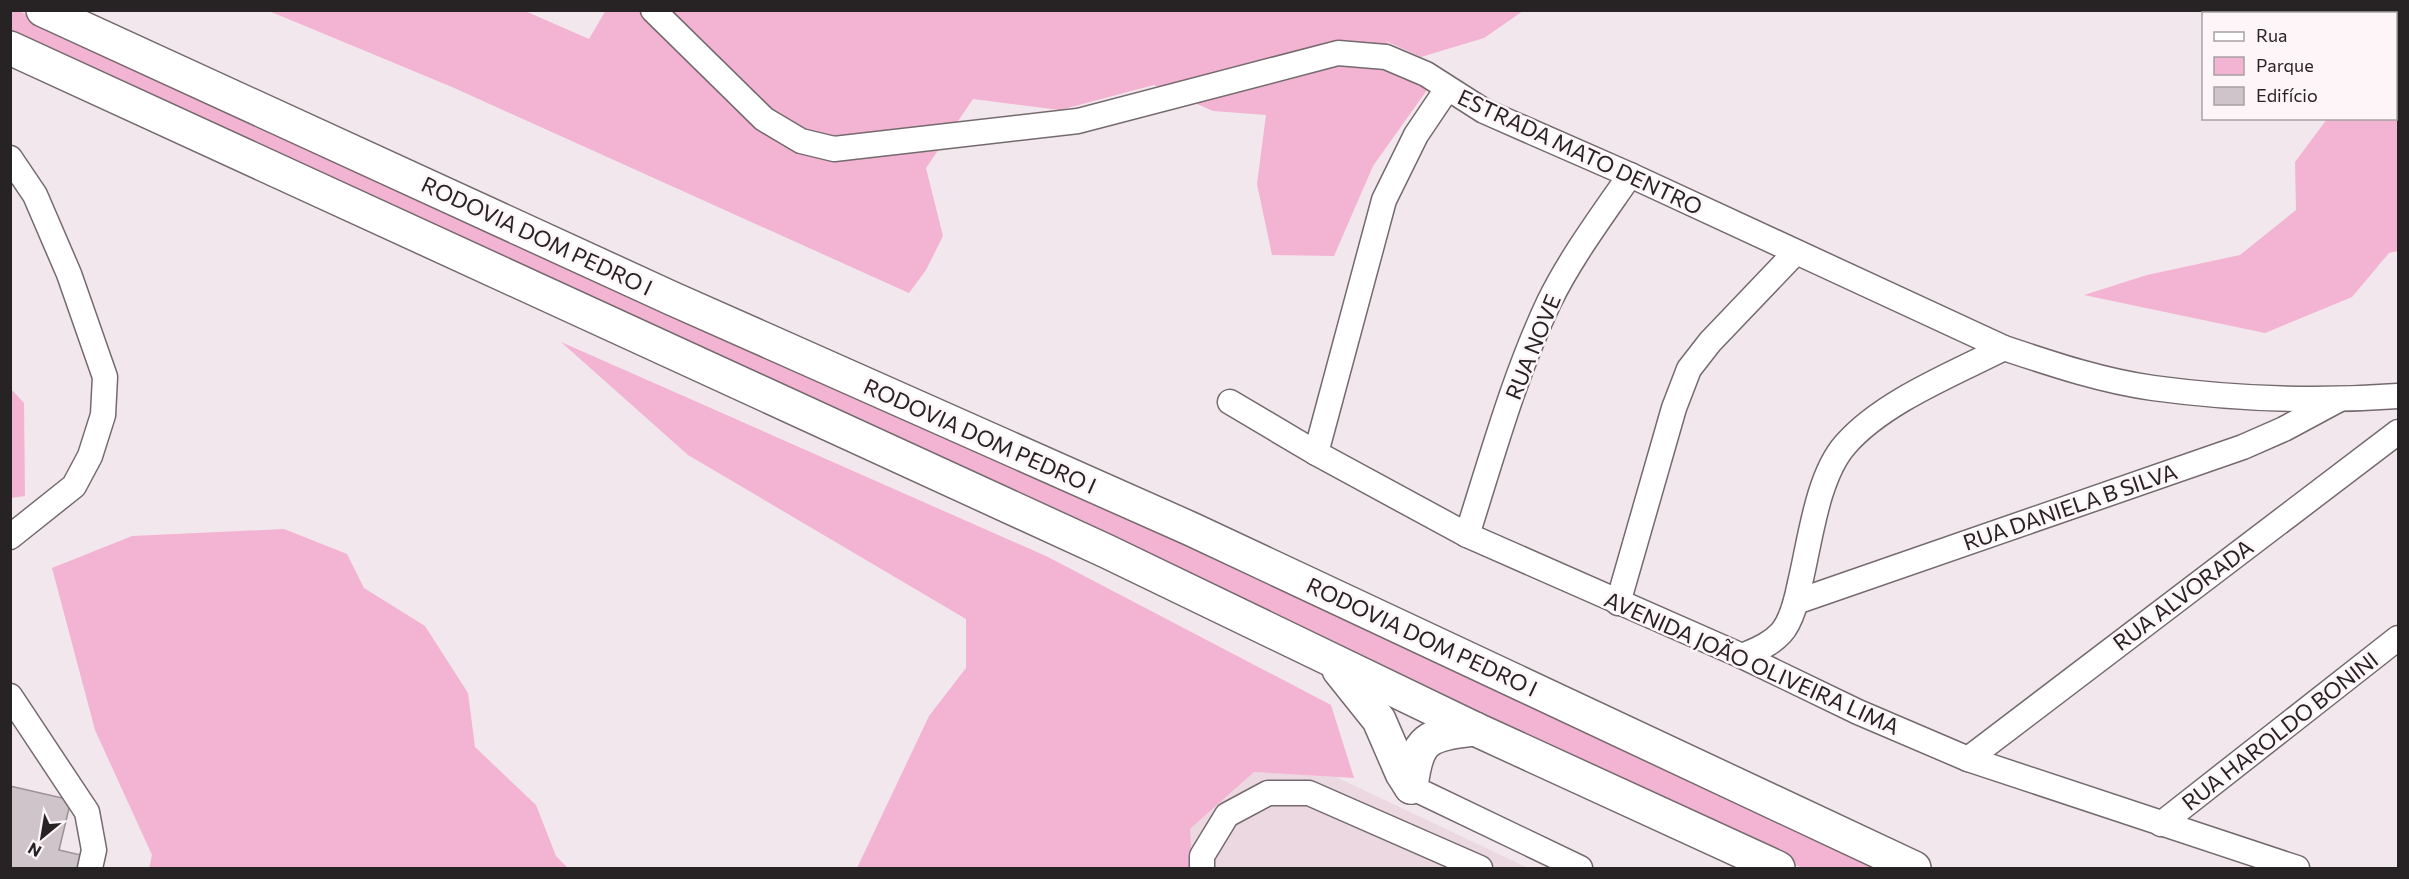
<svg xmlns="http://www.w3.org/2000/svg" width="2409" height="879" viewBox="0 0 2409 879" font-family="Commissioner,sans-serif">
<style>
.built{fill:#ebd8e1}
.green{fill:#f3b3d2}
.building{fill:#cfc4c9;stroke:#9c9196;stroke-width:1.5}
.lines{fill:none;stroke-linecap:round;stroke-linejoin:round}
.minor-casing{stroke:#746a6e;stroke-width:27}
.highway-casing{stroke:#746a6e;stroke-width:36}
.minor{stroke:#fff;stroke-width:24}
.highway{stroke:#fff;stroke-width:33}
.labels{text-anchor:middle;stroke-width:5;stroke-linejoin:round;paint-order:stroke}
.street-label{font-size:22px;fill:#272325;stroke:#fef5f9}
</style>
<rect width="100%" height="100%" fill="#f2e7ec"/>
<path class="built" d="M 1254,772 L 1336,777 L 1528,868 L 1184,868 L 1190,829 Z"/>
<g class="green">
<path d="M 606,10 L 1523,11 L 1484,38 L 1421,57 L 1386,41 L 1427,90 L 1373,166 L 1334,256 L 1272,255 L 1257,184 L 1266,115 L 1213,111 L 1154,85 L 1060,110 L 973,99 L 926,168 L 943,236 L 926,270 L 909,293 L 452,87 L 269,11 L 525,11 L 589,39 Z"/>
<path d="M 11,11 L 19,11 L 547,250 L 1888,868 L 1802,868 L 11,35 Z"/>
<path d="M 2231,11 L 2398,11 L 2398,251 L 2389,253 L 2352,297 L 2265,333 L 2084,295 L 2147,275 L 2240,255 L 2296,210 L 2295,162 L 2327,119 L 2396,118 L 2396,14 L 2237,14 Z"/>
<path d="M 561,342 L 1048,557 L 1331,705 L 1354,778 L 1254,772 L 1190,829 L 1192,868 L 857,868 L 929,716 L 966,668 L 966,619 L 688,455 Z"/>
<path d="M 11,389 L 24,403 L 25,496 L 11,498 Z"/>
<path d="M 284,529 L 347,554 L 364,588 L 425,626 L 468,693 L 475,747 L 536,805 L 556,856 L 568,868 L 149,868 L 152,855 L 95,730 L 52,568 L 132,536 Z"/>
</g>
<path class="building" d="M 10,786 L 71,800 L 59,850 L 85,856 L 82,868 L 10,868 Z"/>
<g class="lines">
<g class="minor-casing">
<g id="minor">
<path d="M 653,10 L 764,119 L 801,141 L 834,149 L 1078,121 L 1338,53 L 1386,57 L 1426,74 L 1484,111 L 1630,175 L 2004,348 C 2052,364 2102,381 2153,388 C 2234,399 2317,402 2398,396"/>
<path d="M 10,158 L 35,195 L 69,274 L 105,377 L 103,415 L 90,456 L 74,486 L 10,537"/>
<path d="M 1230,402 L 1316,453 L 1467,535 L 1742,656 L 1858,712 L 1968,759 L 2297,868"/>
<path d="M 1316,453 L 1384,200 L 1416,135 L 1447,89"/>
<path d="M 1467,535 C 1492,457 1514,376 1549,302 C 1571,257 1602,216 1630,175"/>
<path d="M 1796,602 L 2243,447 L 2284,429 L 2338,400"/>
<path d="M 1618,603 L 1674,408 L 1689,369 L 1710,342 L 1795,253"/>
<path d="M 1742,656 C 1756,650 1770,645 1781,633 C 1792,621 1797,598 1800,583 C 1810,542 1817,477 1845,445 C 1882,402 1953,374 2004,348"/>
<path d="M 10,696 L 87,812 L 94,850 L 90,868"/>
<path d="M 1968,759 L 2398,432"/>
<path d="M 1411,787 L 1580,868"/>
<path d="M 2161,824 L 2398,638"/>
<path d="M 1202,868 L 1202,856 L 1227,815 L 1268,793 L 1309,793 L 1480,868"/>
</g>
</g>
<g class="highway-casing">
<g id="highway">
<path d="M 43,10 L 671,298 L 1191,529 L 1914,868"/>
<path d="M 10,48 L 1106,551 L 1475,729 L 1778,868"/>
<path d="M 1339,670 L 1379,720 L 1402,773 L 1411,787"/>
<path d="M 1411,787 C 1417,737 1427,735 1475,729"/>
</g>
</g>
<use href="#minor" class="minor"/>
<use href="#highway" class="highway"/>
</g>
<g class="labels">
<g class="street-label">
<text transform="translate(1580 152) rotate(25)" y="8">ESTRADA MATO DENTRO</text>
<text transform="translate(537 236) rotate(25)" y="8">RODOVIA DOM PEDRO I</text>
<text transform="translate(1533 347) rotate(-68)" y="8">RUA NOVE</text>
<text transform="translate(980 436) rotate(24)" y="8">RODOVIA DOM PEDRO I</text>
<text transform="translate(2070 507) rotate(-19)" y="8">RUA DANIELA B SILVA</text>
<text transform="translate(2183 595) rotate(-37)" y="8">RUA ALVORADA</text>
<text transform="translate(1422 637) rotate(25)" y="8">RODOVIA DOM PEDRO I</text>
<text transform="translate(1752 663) rotate(24)" y="8">AVENIDA JOÃO OLIVEIRA LIMA</text>
<text transform="translate(2280 731) rotate(-38)" y="8">RUA HAROLDO BONINI</text>
</g>
</g>
<rect width="2409" height="879" fill="none" stroke="#272325" stroke-width="24"/>
<rect x="2202" y="12" width="195" height="108" fill="#fef5f9" stroke="#a8a1a4" stroke-width="1.5"/>
<rect x="2214" y="32" width="30" height="9" fill="#ffffff" stroke="#a8a1a4" stroke-width="1.5"/>
<text x="2256" y="42" font-size="18" fill="#272325">Rua</text>
<rect x="2214" y="57" width="30" height="18" fill="#f3b3d2" stroke="#a8a1a4" stroke-width="1.5"/>
<text x="2256" y="72" font-size="18" fill="#272325">Parque</text>
<rect x="2214" y="87" width="30" height="18" fill="#cfc4c9" stroke="#a8a1a4" stroke-width="1.5"/>
<text x="2256" y="102" font-size="18" fill="#272325">Edifício</text>
<g transform="translate(42 837) rotate(210)" stroke="#fef5f9" stroke-width="4.5" paint-order="stroke">
<path d="M0-4.5L10 22L0 15L-10 22Z" fill="#272325"/>
<text y="-9" font-size="16" font-weight="bold" text-anchor="middle" fill="#272325">N</text>
</g>
</svg>
